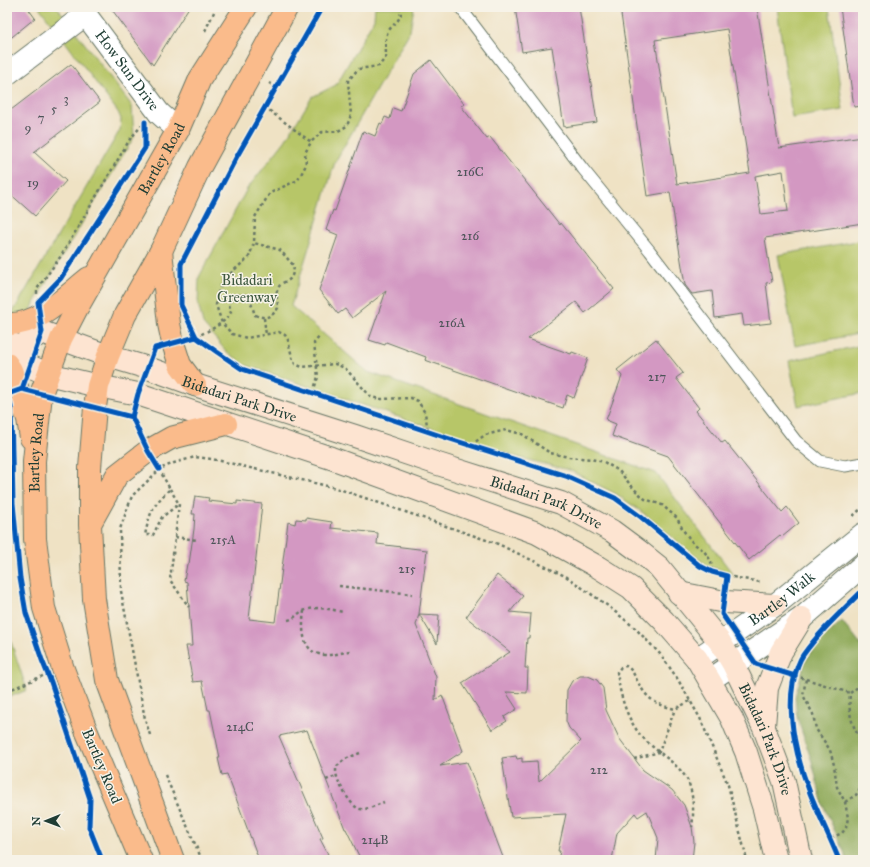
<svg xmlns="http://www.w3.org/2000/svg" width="870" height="867" viewBox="0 0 870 867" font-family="'IM FELL Great Primer',serif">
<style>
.green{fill:#b7c668;stroke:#6b824e}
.forest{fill:#91ab5c;stroke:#587448}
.building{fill:#d398c2;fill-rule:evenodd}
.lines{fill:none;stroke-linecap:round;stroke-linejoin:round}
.lane-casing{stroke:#687766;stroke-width:13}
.street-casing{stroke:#687766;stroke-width:24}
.secondary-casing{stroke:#687766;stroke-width:24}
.highway-casing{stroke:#687766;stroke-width:24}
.path{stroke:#687766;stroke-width:2.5;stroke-dasharray:3 3;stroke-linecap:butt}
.lane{stroke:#fff;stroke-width:11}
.street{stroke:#fff;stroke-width:22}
.secondary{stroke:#fde4d1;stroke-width:22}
.highway{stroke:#fabb8b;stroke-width:22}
.cycleway-casing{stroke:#f7f3e8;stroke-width:8}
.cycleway{stroke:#0057b8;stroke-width:5}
.labels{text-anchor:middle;stroke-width:3;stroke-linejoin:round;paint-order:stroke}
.number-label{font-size:13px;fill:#4c5458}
.street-label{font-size:15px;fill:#1f3d34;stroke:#f7f3e8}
.park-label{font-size:15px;fill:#3d583e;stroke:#f7f3e8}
</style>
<rect width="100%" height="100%" fill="#f7f3e8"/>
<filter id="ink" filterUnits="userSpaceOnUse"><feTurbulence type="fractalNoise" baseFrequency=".025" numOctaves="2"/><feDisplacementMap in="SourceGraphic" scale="8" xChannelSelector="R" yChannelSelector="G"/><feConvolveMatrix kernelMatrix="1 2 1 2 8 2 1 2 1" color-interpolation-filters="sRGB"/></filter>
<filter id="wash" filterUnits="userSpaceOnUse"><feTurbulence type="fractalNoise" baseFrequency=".012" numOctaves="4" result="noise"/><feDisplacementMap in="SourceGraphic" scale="16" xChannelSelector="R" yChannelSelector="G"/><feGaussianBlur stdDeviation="0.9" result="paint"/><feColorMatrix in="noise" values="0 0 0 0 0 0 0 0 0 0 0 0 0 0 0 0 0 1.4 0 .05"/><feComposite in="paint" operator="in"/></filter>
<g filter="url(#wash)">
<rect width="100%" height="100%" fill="#efe2c4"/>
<g class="green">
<path d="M 39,7 L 57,7 L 132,106 L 134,137 L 35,301 L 7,370 L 7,327 L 13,312 L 120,130 L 121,119 L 118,112 Z"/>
<path d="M 375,7 L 414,7 L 410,31 L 335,162 L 291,306 L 368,372 L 656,473 L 733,574 L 707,566 L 642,512 L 616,494 L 569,470 L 520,458 L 245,365 L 226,351 L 203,324 L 198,303 L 199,277 L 247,189 L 285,141 L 312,97 L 336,85 L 374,19 Z"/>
<path d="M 777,7 L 829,7 L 843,110 L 792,118 Z"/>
<path d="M 863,240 L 863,333 L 795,346 L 778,255 Z"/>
<path d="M 863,345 L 863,393 L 798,406 L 789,361 Z"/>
<path d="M 7,630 L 27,690 L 7,698 Z"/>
</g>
<path class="forest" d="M 842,621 L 863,648 L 863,860 L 846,860 L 844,851 L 823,805 L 812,762 L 797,717 L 795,697 L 805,661 L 817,644 Z"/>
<g id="blocks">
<g class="building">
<path d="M 7,7 L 27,7 L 35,18 L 7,41 Z"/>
<path d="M 110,7 L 189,7 L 153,65 Z"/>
<path d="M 515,7 L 579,7 L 597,122 L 564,127 L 552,47 L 522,52 Z"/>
<path d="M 620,7 L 651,7 L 651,10 L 673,7 L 757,7 L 779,148 L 863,136 L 863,223 L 765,238 L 772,282 L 766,283 L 771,323 L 744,326 L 742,314 L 715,318 L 712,291 L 692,294 L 685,285 L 670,192 L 647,196 ZM 727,29 L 750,173 L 677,184 L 655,40 ZM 783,171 L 788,211 L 761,214 L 755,176 Z"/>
<path d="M 840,7 L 863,7 L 863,106 L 854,107 Z"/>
<path d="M 431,60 L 464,104 L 461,106 L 487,139 L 490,137 L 560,225 L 561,223 L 614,289 L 585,313 L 576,302 L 528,339 L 571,354 L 572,352 L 588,358 L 574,398 L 567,395 L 563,408 L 425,360 L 426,357 L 386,342 L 385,345 L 369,340 L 386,291 L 352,318 L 345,309 L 338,314 L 319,290 L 338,235 L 326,230 L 333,210 L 335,211 L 363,131 L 375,136 L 380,123 L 382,124 L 385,117 L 390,119 L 393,108 L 401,111 L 414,74 Z"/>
<path d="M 71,64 L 100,102 L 34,152 L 66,181 L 35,216 L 7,191 L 7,113 Z"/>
<path d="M 656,339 L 683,373 L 676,378 L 699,408 L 696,411 L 722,443 L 725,441 L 782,512 L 787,507 L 799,523 L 782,537 L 780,535 L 749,560 L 668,456 L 612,436 L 616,424 L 606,420 L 622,376 L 617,370 Z"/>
<path d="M 195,496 L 209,498 L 208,501 L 237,504 L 237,501 L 262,504 L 249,619 L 275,622 L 288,522 L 295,524 L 296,519 L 306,520 L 306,518 L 332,522 L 331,528 L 378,533 L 377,544 L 427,550 L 419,614 L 439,615 L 437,644 L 419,614 L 416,625 L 436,677 L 435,700 L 442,695 L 463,751 L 440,766 L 467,762 L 504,860 L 361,860 L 346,829 L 345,829 L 307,730 L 279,736 L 323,838 L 320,839 L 328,854 L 325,856 L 327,860 L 259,860 L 227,774 L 222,775 L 218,758 L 220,758 L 210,710 L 208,710 L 202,681 L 193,682 L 186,646 L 192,646 L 187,582 L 184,581 L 187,564 L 189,564 L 194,529 L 195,514 L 192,514 Z"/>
<path d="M 497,575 L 523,596 L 510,612 L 531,614 L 529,638 L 527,638 L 525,668 L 528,668 L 527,693 L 506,692 L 517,709 L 504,717 L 507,721 L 492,730 L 462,683 L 510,652 L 466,617 Z"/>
<path d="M 580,676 L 588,676 L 597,680 L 603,688 L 606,710 L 619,738 L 643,770 L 672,790 L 684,805 L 692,827 L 694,842 L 692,860 L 656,860 L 658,838 L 647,811 L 638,817 L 635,813 L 617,833 L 612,860 L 558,860 L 560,851 L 558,851 L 566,814 L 511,817 L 502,758 L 516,756 L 517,759 L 522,758 L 522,762 L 537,761 L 539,782 L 581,741 L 569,728 L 566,721 L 567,690 L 572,681 Z"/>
</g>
</g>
</g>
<g filter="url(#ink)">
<use href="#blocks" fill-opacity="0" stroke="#687766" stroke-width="1"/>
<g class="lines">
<g class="lane-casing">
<path id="lane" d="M 460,7 L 583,169 L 650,251 L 796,441 L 820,461 L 845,466 L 863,463"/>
</g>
<g class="street-casing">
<g id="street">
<path id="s1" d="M 80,7 L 159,113 L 178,130"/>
<path d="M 7,74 L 85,15"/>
<path id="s2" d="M 697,659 L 775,605 L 863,534"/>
<path d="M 710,680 L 802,618 L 863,565"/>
</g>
</g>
<g class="secondary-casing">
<g id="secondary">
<path d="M 7,342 L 20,347 L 29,366 L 48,374 L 98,386 L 138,394 L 331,458 L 537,533 L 598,567 L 631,588 L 664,621 L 697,659 L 732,719 L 746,752 L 764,809 L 776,860"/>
<path id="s3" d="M 20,347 L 42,332 L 108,356 L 148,368 L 195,385 L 355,436 L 438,464 L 561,503 L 612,531 L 639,551 L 659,567 L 720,642 L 733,664 L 764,728 L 784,781 L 801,860"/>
<path d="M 679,593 L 725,602 L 775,605"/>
<path d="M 764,726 L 767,688 L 781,652 L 802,618"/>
</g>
</g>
<g class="highway-casing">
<g id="highway">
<path d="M 161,251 L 169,324 L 173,343 L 180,365 L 195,385"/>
<path d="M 7,324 C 38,326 66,296 89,278"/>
<path d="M 7,364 L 11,370 L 28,419 L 31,438"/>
<path d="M 91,522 L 117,475 L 148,451 L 171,438 L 226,424"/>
<path id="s4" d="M 141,860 L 86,730 L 63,669 L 44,608 L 35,539 L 34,461 L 41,394 L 61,339 L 77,308 L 178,130 L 200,79 L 246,7"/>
<path d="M 173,860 L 107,680 L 94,599 L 90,525 L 90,468 L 95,407 L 98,386 L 108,356 L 125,315 L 161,251 L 200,167 L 287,7"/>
</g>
</g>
<g class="path">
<path d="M 399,7 C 406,20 390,24 387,34 C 385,41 386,49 386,57 L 379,66 L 358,69 L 348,81 L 351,115 L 347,126 L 338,131 L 322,132 L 311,142 L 305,153 L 306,165 L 298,180 L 270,193 L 255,217 L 254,243 L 249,257 L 223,280 L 218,293 L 216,305 L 222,323 L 232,334 L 247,338 L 279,332 L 285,335 L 288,340 L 292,357 L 295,364 L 302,367 L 335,364 L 345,368 L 371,397 L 380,399 L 411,398 L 418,401 L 425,413 L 428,431"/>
<path d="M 205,31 L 215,10"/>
<path d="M 269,83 L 276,87"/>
<path d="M 264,108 L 270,111 L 311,142"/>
<path d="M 37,294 L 37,289 L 61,256 L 130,139 L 143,124"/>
<path d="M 264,318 L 266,335"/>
<path d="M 196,337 C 209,330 224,325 231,312 L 229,304 L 232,297 L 238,295 L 246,295 L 250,300 L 255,315 C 266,319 271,318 278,308 C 278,302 275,294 278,288 C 284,277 292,287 294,266 L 280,250 L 254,243"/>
<path d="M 313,392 L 318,377 L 314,343 L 320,336"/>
<path d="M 471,445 L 485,435 L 506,430 L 522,434 L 550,453 L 569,457 L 591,459 L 604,462 L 619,471 L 634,489 L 645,499 L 662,505 L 677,518 L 683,530 L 693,543 L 704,551 L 711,561 L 712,572"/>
<path d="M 162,468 L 174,463 L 195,457 L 212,459 L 336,488 L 498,544 L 567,577 L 608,606 L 635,628 L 661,655 L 677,678 L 700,718 L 728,785 L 747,860"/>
<path d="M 159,469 L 170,489 C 152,506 150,512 145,535 L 153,535 L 162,517 L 179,504 L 170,580 L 189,607"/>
<path d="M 170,489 L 179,504"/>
<path d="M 853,516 L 863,507"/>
<path d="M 175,537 L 197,540"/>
<path d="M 727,576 L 760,582"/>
<path d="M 339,586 L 412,594"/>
<path d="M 304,611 C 302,625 301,650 319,654 C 328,657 340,653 350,651"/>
<path d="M 288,620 C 294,619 296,615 301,612 C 315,605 329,609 343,612"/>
<path d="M 795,676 L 806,679 L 803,695 L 813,714 L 816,729 L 830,750 L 834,765 L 837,787 L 845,802 L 848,818 L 846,828 L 842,833 L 831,838"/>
<path d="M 806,679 L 850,693"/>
<path d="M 863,686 L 858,687 L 850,693 C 848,716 852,725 863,744"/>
<path d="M 7,691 L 45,675"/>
<path d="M 690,701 L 675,709 C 657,705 648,700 639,684 C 635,677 633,670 626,666 L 621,667 L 617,672 C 620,694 625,714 638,732 C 645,741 654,748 663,755 C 671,761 679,768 685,776 C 694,789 694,813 692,827"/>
<path d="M 150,735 L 145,719 L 121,591 L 120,529 L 132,496 L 157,472"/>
<path d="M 360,753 L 345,759 L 336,767 C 336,771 336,774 337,777 C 339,785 352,808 360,809 C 368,810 377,805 384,802"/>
<path d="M 634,759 L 659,752 L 675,709"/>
<path d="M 165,775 L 202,860"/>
<path d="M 326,780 L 336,776"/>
<path d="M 845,802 L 856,795 L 863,783"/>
</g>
<use href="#lane" class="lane"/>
<use href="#street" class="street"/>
<use href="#secondary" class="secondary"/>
<use href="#highway" class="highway"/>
<g class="cycleway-casing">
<g id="cycleway">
<path d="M 322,7 L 236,158 L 181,264 L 181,305 L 196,337 L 217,352 L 242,369 L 447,438 L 566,476 L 615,498 L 641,517 L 700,566 L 712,572 L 727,576 L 722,614 L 756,664 L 795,676"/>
<path d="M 145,122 L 145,148 L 61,278 L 38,302 L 42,332 L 22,389 L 132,417 L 138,394 L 155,348 L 196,337"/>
<path d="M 22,389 L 8,394 L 11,407 L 13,503 L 20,578 L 26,613 L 42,660 L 51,682 L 90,799 L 89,827 L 102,860"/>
<path d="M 132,417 L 148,451 L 159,469"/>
<path d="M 839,860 C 830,837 819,816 810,793 C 797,760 787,718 793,683 C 795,674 798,662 803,655 C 820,631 842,611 863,590"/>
</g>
</g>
<use href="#cycleway" class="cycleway"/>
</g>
</g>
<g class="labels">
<g class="number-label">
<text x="66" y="103">3</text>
<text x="54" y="113">5</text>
<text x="41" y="122">7</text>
<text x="28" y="132">9</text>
<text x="470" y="176">216C</text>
<text x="33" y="187">19</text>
<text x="470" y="240">216</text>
<text x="452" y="327">216A</text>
<text x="657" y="381">217</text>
<text x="223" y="544">215A</text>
<text x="407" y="573">215</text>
<text x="240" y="731">214C</text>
<text x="599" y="774">212</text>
<text x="375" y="844">214B</text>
</g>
<g class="street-label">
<text dy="5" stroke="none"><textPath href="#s1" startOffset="79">How Sun Drive</textPath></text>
<text dy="5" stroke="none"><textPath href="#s4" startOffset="750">Bartley Road</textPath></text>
<text dy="5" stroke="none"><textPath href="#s3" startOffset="235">Bidadari Park Drive</textPath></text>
<text dy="5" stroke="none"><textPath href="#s4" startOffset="426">Bartley Road</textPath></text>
<text dy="5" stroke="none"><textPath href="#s3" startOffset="559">Bidadari Park Drive</textPath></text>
<text dy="5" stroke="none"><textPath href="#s2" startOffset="104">Bartley Walk</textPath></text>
<text dy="5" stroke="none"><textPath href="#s3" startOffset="895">Bidadari Park Drive</textPath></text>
<text transform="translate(102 766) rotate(67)" y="5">Bartley Road</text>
</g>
<g class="park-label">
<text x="247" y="285">Bidadari<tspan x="247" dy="17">Greenway</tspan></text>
</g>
</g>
<rect width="870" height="867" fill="none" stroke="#f7f3e8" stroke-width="24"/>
<g transform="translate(46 821) rotate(269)" stroke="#f7f3e8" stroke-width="3" paint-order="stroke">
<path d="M0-3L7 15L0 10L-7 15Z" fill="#1f3d34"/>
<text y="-6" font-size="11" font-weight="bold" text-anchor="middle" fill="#1f3d34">N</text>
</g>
</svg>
